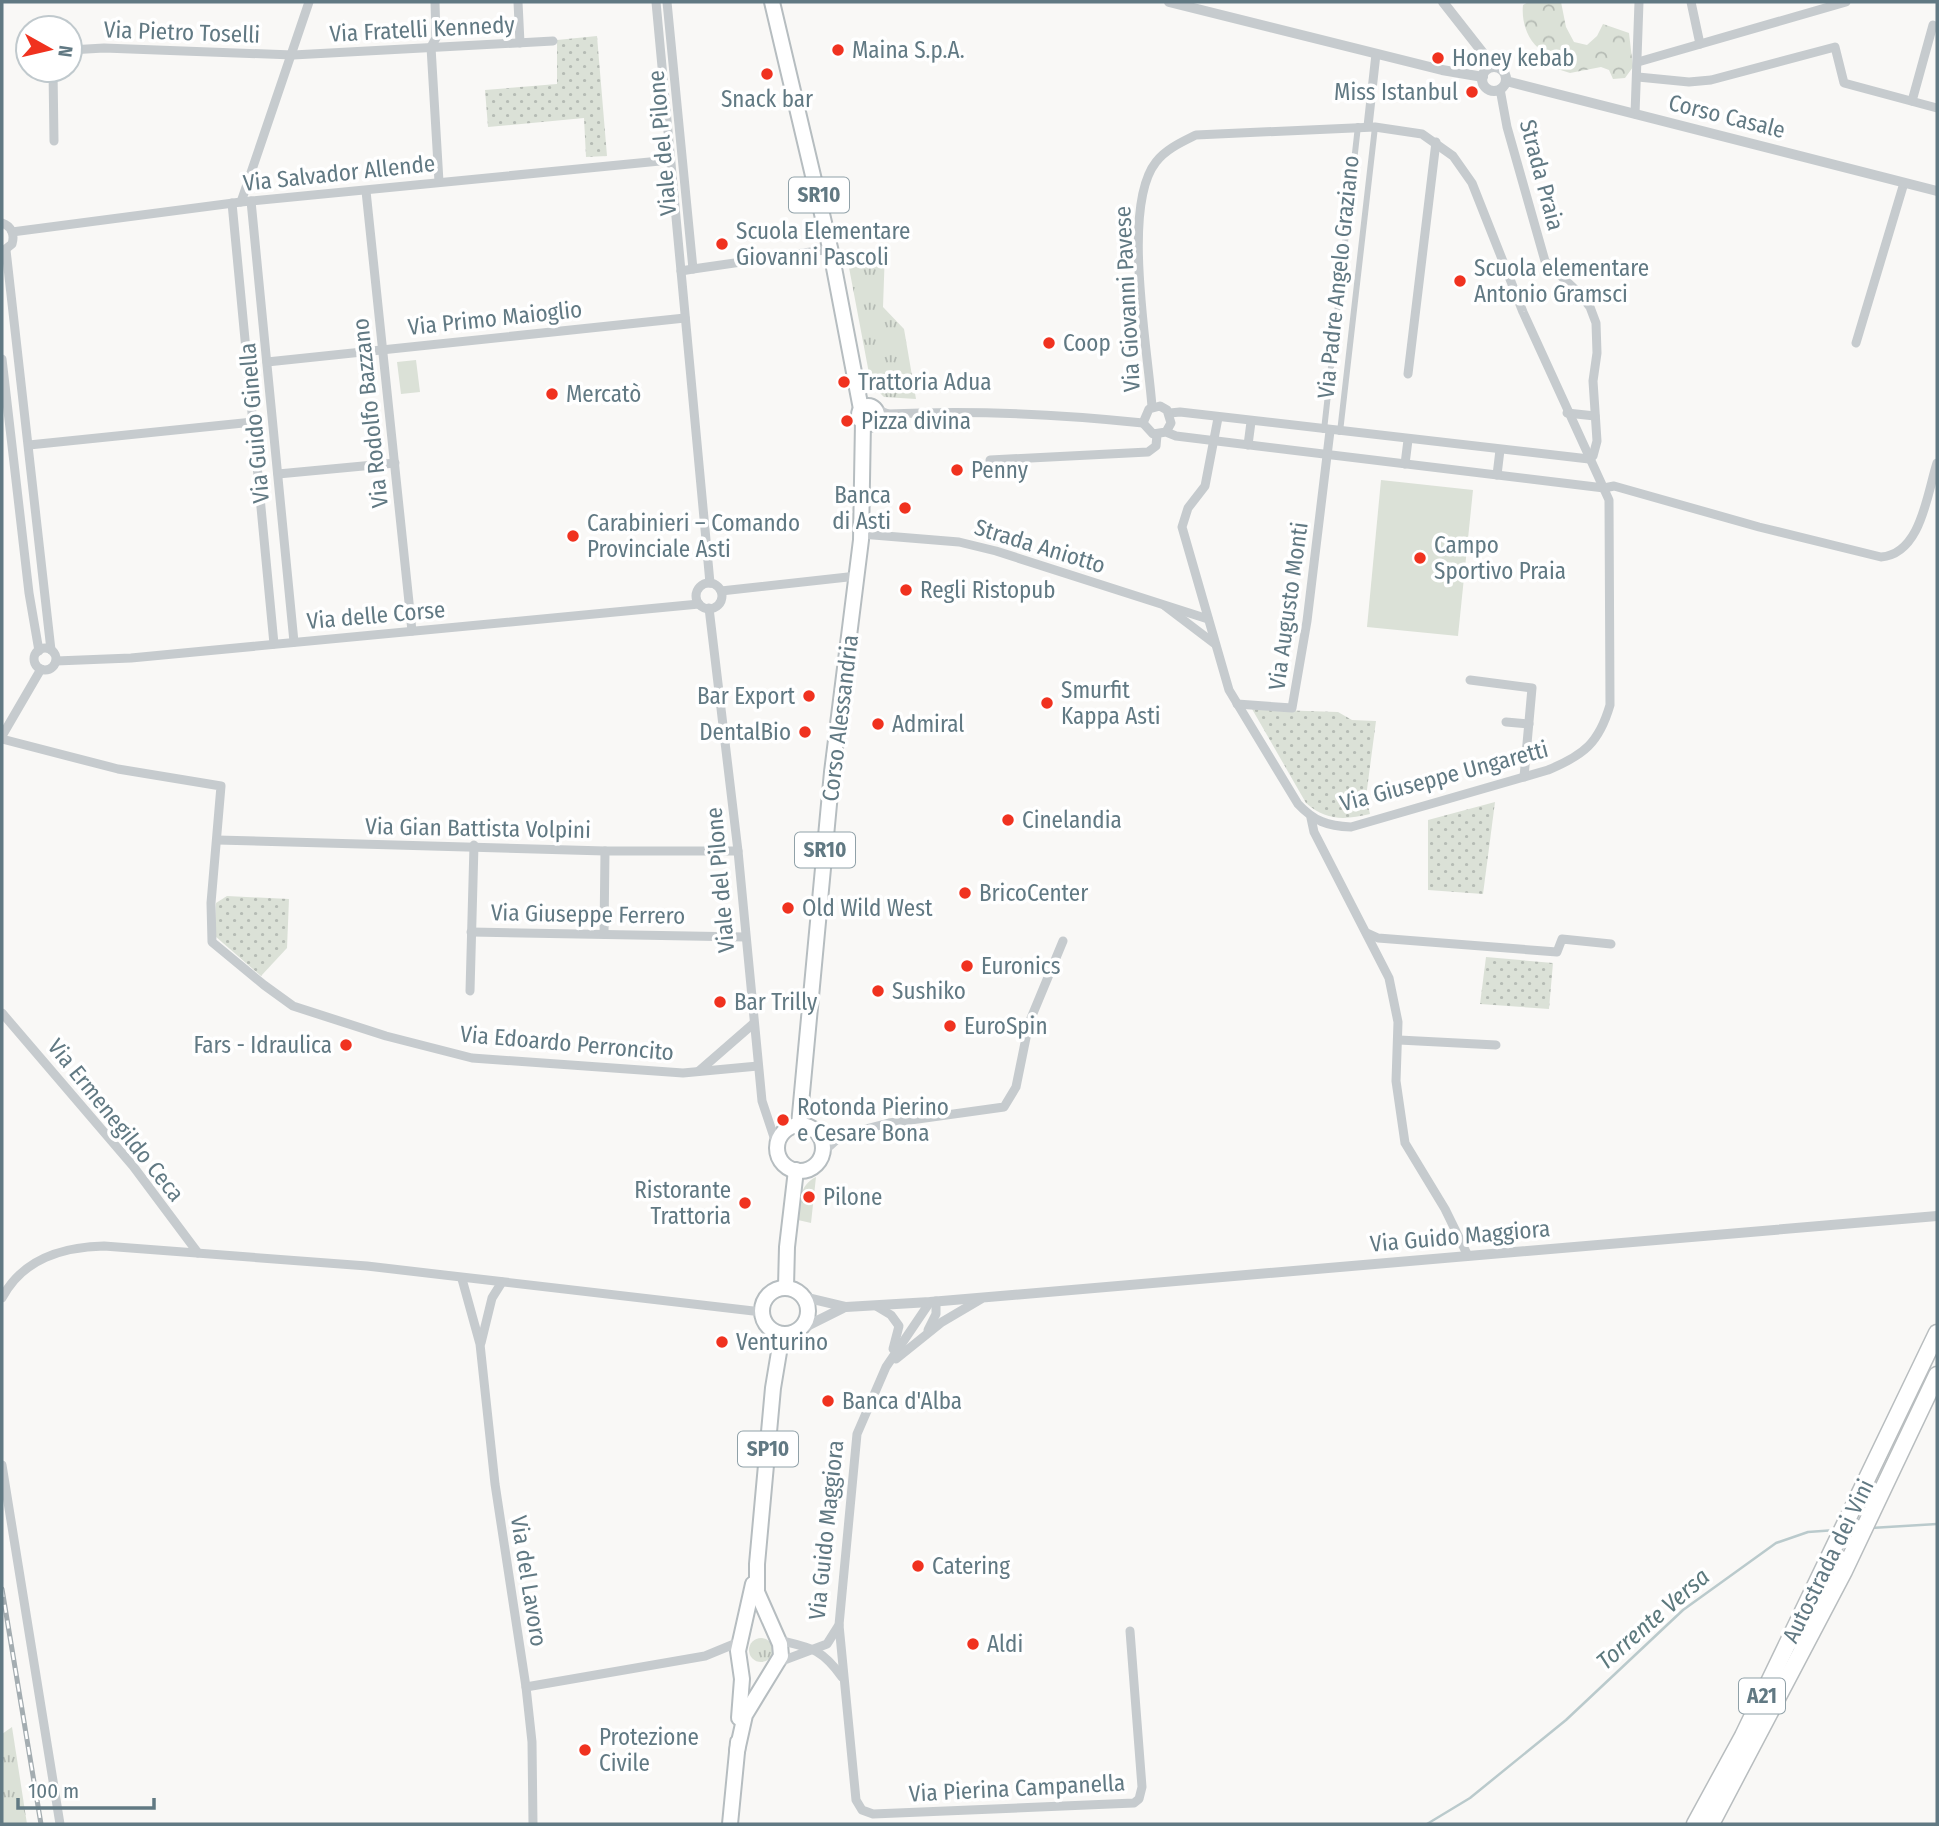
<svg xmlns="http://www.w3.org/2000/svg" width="1939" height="1826" viewBox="0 0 1939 1826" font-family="'Fira Sans Condensed',sans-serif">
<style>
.grass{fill:url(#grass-tufts)}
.forest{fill:url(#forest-crowns)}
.park{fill:url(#park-dots)}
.garden{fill:#dbe1d7}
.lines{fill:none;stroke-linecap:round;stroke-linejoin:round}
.stream{stroke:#bacacc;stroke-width:2.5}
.primary-casing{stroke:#b6bdc0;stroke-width:18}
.motorway-casing{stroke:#b8bdbf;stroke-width:19}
.pedestrian{stroke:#c6cbce;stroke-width:6}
.minor{stroke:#c6cbce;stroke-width:9}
.tertiary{stroke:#c6cbce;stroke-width:10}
.primary{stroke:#fff;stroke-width:14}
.motorway{stroke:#fff;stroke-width:16}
.rail-casing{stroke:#a4adb1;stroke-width:5}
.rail{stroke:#fff;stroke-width:2.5;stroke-dasharray:8;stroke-linecap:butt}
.poi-dot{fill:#f0321f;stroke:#fff;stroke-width:2.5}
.labels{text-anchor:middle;stroke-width:7;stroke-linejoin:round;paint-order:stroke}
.shield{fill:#fff;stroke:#90a1a8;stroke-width:2}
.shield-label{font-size:21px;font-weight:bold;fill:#617983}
.street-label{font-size:23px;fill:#617983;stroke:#fff}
.poi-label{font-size:23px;fill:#617983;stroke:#fff;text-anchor:start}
.water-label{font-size:24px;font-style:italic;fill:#5c797d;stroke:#fff}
</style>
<defs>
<pattern id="grass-tufts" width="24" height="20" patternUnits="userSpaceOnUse" patternTransform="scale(1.75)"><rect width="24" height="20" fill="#dbe1d7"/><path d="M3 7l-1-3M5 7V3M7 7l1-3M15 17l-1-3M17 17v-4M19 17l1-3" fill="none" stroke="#b5bbb4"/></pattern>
<pattern id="forest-crowns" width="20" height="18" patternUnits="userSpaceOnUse" patternTransform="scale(1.75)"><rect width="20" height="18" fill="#dbe1d7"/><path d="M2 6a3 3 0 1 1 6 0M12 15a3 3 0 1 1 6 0" fill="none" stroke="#b5bbb4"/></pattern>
<pattern id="park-dots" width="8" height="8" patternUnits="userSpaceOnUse" patternTransform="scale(1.75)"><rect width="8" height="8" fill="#dbe1d7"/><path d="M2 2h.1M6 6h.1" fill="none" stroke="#b5bbb4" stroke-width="1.8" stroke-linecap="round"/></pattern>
</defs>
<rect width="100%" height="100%" fill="#f9f8f6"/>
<g class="grass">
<path d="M 885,251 L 883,307 L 904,329 L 916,399 L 884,397 L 871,384 L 847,257 Z"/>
<path d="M 816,1177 L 811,1223 L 798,1220 C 799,1203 799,1185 816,1177 Z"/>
<circle cx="761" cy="1650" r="12"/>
<path d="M 12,1727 L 27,1824 L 2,1824 L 2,1734 Z"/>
</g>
<path class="forest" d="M 1528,2 L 1561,2 L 1566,27 L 1574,42 L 1587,45 L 1597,36 L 1603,24 L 1629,33 L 1633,67 L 1625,78 L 1613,79 L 1609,70 L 1601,67 L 1570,73 L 1545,65 L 1547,54 C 1529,45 1521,24 1523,5 Z"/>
<g class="park">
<path d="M 597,36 L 607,156 L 586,157 L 584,118 L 488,127 L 485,90 L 557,84 L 557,40 Z"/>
<path d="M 1252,709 L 1338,712 L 1352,720 L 1376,721 L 1366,797 L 1370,814 C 1345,820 1326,821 1306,803 Z"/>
<path d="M 1495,802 L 1483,894 L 1428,890 L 1428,820 Z"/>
<path d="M 227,896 L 289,899 L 287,948 L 261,976 L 215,936 L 216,903 Z"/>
<path d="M 1486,957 L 1553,963 L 1549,1009 L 1480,1004 Z"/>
</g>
<g class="garden">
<path d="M 416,360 L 420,392 L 401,394 L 397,362 Z"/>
<path d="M 1381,480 L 1473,490 L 1458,636 L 1367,627 Z"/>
</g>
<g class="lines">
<g class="stream">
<path d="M 1871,1528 L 1937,1524"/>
<path d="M 1427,1824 L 1470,1798 L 1566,1720 L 1683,1610 L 1776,1543 L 1808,1532 L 1836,1530"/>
</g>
<g class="primary-casing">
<g id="primary">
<path d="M 772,2 L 831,252 L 861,409"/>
<circle cx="868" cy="415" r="9"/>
<path d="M 799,1125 L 832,772 L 861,540 L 863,422"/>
<circle cx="800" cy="1148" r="23"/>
<path d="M 786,1287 L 787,1247 L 796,1170"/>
<circle cx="785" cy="1311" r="23"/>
<path d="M 739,1718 L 742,1679 L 738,1651 L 753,1584"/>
<path d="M 737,1751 L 745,1715 L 781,1656 L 780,1644 L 757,1592 L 757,1564 L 773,1388 L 782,1334"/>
<path d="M 730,1824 L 738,1742"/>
</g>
</g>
<g class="motorway-casing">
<g id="motorway">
<path d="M 1695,1824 L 1743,1736 L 1937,1333"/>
<path d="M 1711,1824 L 1844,1571 L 1937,1375"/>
</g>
</g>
<g class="pedestrian">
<path d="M 1324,430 L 1358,126"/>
<path d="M 1340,432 L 1375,127"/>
</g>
<g class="minor">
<path d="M 435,2 L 436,38 L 431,47 L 439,182"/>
<path d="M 518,2 L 520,43"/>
<path d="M 656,2 L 710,583"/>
<path d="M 667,2 L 693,269 L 681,271"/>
<path d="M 1691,2 L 1700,44"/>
<path d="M 70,50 L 104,48 L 293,55 L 553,41"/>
<path d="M 1638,62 L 1846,2"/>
<path d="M 53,70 L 54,141"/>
<path d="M 1638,77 L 1689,82 L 1711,80 L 1835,47 L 1844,83 L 1937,108"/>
<path d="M 1912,101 L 1933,25"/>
<path d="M 1635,114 L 1639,2"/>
<path d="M 1368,126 L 1376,54"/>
<path d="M 366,191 L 412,631"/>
<path d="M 251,201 L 294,642"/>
<path d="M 241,202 L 309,2"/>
<path d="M 232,203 L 274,644"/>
<path d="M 2,223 C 11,226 15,234 12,244 L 2,252"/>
<path d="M 12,232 L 241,202 L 670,160"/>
<path d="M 6,250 L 51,650"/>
<path d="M 693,269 L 831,249"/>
<path d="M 1856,343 L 1904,183"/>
<path d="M 2,359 L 29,593 L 39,651"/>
<path d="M 267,362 L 685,318"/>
<path d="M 1408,374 L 1436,142"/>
<path d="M 1152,407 C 1148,349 1121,206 1156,162 C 1166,149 1182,142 1196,135 L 1375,127 L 1422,134 L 1453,156 L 1472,183 L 1523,312 L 1609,500 L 1610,705 C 1599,743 1584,755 1548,770 L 1351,827 C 1327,826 1314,821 1298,804 L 1229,690 L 1182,527 L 1188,508 L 1205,486 L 1218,418"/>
<path d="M 875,409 L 888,414"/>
<path d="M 1170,413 L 1180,412 L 1589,459 L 1593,456 L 1597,441 L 1593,381 L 1597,353 L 1596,323 L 1590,307 L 1579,293 L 1545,261 L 1507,127 L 1500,89"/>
<path d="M 1567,413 L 1595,416"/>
<path d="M 875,420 L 888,414 C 974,410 1058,414 1143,423"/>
<path d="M 1166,432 L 1171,423 L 1167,410 L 1160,406 L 1149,409 L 1143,423 L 1153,434 L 1166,432 L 1176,436 L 1604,488 L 1614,486 L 1759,527 L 1881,557 C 1921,554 1927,494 1937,463"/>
<path d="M 29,445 L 253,422"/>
<path d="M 1248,445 L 1251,422"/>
<path d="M 990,460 L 1148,452 L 1156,446 L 1157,435"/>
<path d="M 1405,464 L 1408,440"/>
<path d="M 278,474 L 395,463"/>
<path d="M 1497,475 L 1500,450"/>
<path d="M 861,534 L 959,542 L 996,551 L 1208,619"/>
<circle cx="709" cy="596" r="13"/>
<path d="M 721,591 L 857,576"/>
<path d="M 1165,606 L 1215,644"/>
<path d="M 709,608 L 738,851 L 762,1101 L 777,1146"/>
<circle cx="45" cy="659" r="11"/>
<path d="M 56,661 L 131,658 L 699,604"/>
<path d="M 1470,680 L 1532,688 L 1524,777"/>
<path d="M 1237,704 L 1292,708 L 1307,621 L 1330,431"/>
<path d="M 1506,722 L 1529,724"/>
<path d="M 2,736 L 41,669"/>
<path d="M 2,739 L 118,769 L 221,786 L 211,903 L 212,942 L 264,985 L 293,1006 L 386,1036 L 472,1058 L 683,1073 L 758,1066"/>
<path d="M 1311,818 L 1314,832 L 1389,978 L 1398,1022 L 1396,1081 L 1405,1143 L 1445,1209 L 1468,1256"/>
<path d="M 217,840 L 605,851 L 738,851"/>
<path d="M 471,932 L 745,937"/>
<path d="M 1367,933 L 1378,938 L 1557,952 L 1562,939 L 1611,944"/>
<path d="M 604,934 L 605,851"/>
<path d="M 470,991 L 474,845"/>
<path d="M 2,1013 L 133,1166 L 198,1253"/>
<path d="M 1399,1040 L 1496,1045"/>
<path d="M 699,1071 L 753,1024"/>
<path d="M 817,1132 L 842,1135 L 889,1123 L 1004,1107 L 1016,1087 L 1029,1023 L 1063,941"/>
<path d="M 822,1153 L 842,1135"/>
<path d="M 462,1279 L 480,1344 L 495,1484 L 526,1687 L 532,1742 L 533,1824"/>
<path d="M 2,1298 C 23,1258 63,1247 104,1246 L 367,1266 L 762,1312"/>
<path d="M 876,1306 L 891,1315 L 899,1326 L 893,1349"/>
<path d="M 928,1330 L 936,1314 L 936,1301"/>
<path d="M 481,1343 L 492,1298 L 502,1282"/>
<path d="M 896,1359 L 942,1322 L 981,1299"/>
<path d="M 2,1465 L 60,1824"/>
<path d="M 839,1625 L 856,1800 L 862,1810 L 873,1814 L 1134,1803 L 1139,1799 L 1142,1787 L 1130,1631"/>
<path d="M 778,1640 C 811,1648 821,1648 842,1677"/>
<path d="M 779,1662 L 827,1644 L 839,1625 L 857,1434 L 886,1367 L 930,1302"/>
<path d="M 526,1687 L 705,1656 L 739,1642"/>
</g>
<g class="tertiary">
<path d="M 1169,2 L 1442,70 L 1483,77"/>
<path d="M 1443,2 L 1494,67"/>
<circle cx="1494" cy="79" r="12"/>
<path d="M 1506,81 L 1937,191"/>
<path d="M 804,1297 L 846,1307 L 930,1302 L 1937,1216"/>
<path d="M 799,1330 L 843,1308"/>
</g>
<use href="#primary" class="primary"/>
<use href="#motorway" class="motorway"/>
<g class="rail-casing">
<path id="rail" d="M 2,1589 L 41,1824"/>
</g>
<use href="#rail" class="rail"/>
</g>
<g class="poi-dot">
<circle cx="838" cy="50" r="7"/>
<circle cx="1438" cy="58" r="7"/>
<circle cx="767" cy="74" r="7"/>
<circle cx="1472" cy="92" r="7"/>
<circle cx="722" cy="244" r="7"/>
<circle cx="1460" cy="281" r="7"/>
<circle cx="1049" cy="343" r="7"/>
<circle cx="844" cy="382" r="7"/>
<circle cx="552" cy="394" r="7"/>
<circle cx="847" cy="421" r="7"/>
<circle cx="957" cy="470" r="7"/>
<circle cx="905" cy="508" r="7"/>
<circle cx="573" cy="536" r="7"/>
<circle cx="1420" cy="558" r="7"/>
<circle cx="906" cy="590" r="7"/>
<circle cx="809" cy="696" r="7"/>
<circle cx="1047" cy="703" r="7"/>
<circle cx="878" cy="724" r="7"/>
<circle cx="805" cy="732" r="7"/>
<circle cx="1008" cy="820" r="7"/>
<circle cx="965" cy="893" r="7"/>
<circle cx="788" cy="908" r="7"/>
<circle cx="967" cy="966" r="7"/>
<circle cx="878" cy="991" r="7"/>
<circle cx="720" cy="1002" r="7"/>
<circle cx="950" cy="1026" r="7"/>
<circle cx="346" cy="1045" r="7"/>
<circle cx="783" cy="1120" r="7"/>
<circle cx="809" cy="1197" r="7"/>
<circle cx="745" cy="1203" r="7"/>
<circle cx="722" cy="1342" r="7"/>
<circle cx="828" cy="1401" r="7"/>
<circle cx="918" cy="1566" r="7"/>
<circle cx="973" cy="1644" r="7"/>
<circle cx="585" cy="1750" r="7"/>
</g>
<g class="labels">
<g class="shield">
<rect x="789" y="177.5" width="60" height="35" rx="5"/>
<rect x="795" y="832.5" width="60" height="35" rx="5"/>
<rect x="738" y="1431.5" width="60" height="35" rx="5"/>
<rect x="1739" y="1678.5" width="46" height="35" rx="5"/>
</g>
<g class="shield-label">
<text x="819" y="202">SR10</text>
<text x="825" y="857">SR10</text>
<text x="768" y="1456">SP10</text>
<text x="1762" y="1703">A21</text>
</g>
<g class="street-label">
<text transform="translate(422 29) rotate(-3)" y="8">Via Fratelli Kennedy</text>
<text transform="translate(182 32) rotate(2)" y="8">Via Pietro Toselli</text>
<text transform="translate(1727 116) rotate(14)" y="8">Corso Casale</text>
<text transform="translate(662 143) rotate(-95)" y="8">Viale del Pilone</text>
<text transform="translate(339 173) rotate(-6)" y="8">Via Salvador Allende</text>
<text transform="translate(1542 175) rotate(75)" y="8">Strada Praia</text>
<text transform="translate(1338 277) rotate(-84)" y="8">Via Padre Angelo Graziano</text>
<text transform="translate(1127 299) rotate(-93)" y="8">Via Giovanni Pavese</text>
<text transform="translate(495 318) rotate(-6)" y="8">Via Primo Maioglio</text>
<text transform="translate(370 413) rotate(-96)" y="8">Via Rodolfo Bazzano</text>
<text transform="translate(254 423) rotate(-95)" y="8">Via Guido Ginella</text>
<text transform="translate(1040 546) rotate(17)" y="8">Strada Aniotto</text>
<text transform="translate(1288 606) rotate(-82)" y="8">Via Augusto Monti</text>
<text transform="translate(376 615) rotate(-5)" y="8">Via delle Corse</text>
<text transform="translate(840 718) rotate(-83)" y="8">Corso Alessandria</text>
<text transform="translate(1444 776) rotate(-15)" y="8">Via Giuseppe Ungaretti</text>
<text transform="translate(478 828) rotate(1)" y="8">Via Gian Battista Volpini</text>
<text transform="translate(720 880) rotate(-95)" y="8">Viale del Pilone</text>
<text transform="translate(588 914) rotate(1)" y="8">Via Giuseppe Ferrero</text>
<text transform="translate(567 1043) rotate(5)" y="8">Via Edoardo Perroncito</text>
<text transform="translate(116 1120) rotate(51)" y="8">Via Ermenegildo Ceca</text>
<text transform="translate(1460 1236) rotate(-5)" y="8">Via Guido Maggiora</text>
<text transform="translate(826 1530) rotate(-84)" y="8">Via Guido Maggiora</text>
<text transform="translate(1828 1561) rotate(-64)" y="8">Autostrada dei Vini</text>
<text transform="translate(529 1581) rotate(81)" y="8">Via del Lavoro</text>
<text transform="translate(1017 1788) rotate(-3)" y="8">Via Pierina Campanella</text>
</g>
<g class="poi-label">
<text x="852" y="58">Maina S.p.A.</text>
<text x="1452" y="66">Honey kebab</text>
<text x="1458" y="100" text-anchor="end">Miss Istanbul</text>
<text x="767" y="107" text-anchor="middle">Snack bar</text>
<text x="736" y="239">Scuola Elementare<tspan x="736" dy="26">Giovanni Pascoli</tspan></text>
<text x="1474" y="276">Scuola elementare<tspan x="1474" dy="26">Antonio Gramsci</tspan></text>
<text x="1063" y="351">Coop</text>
<text x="858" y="390">Trattoria Adua</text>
<text x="566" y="402">Mercatò</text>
<text x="861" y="429">Pizza divina</text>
<text x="971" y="478">Penny</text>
<text x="891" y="503" text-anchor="end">Banca<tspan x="891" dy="26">di Asti</tspan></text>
<text x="587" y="531">Carabinieri – Comando<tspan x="587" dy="26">Provinciale Asti</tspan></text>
<text x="1434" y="553">Campo<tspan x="1434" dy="26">Sportivo Praia</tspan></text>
<text x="920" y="598">Regli Ristopub</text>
<text x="1061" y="698">Smurfit<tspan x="1061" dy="26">Kappa Asti</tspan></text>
<text x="795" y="704" text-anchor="end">Bar Export</text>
<text x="892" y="732">Admiral</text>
<text x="791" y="740" text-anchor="end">DentalBio</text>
<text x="1022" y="828">Cinelandia</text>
<text x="979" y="901">BricoCenter</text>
<text x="802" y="916">Old Wild West</text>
<text x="981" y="974">Euronics</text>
<text x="892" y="999">Sushiko</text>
<text x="734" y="1010">Bar Trilly</text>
<text x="964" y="1034">EuroSpin</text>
<text x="332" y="1053" text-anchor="end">Fars - Idraulica</text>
<text x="797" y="1115">Rotonda Pierino<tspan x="797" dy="26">e Cesare Bona</tspan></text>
<text x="731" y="1198" text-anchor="end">Ristorante<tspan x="731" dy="26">Trattoria</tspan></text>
<text x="823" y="1205">Pilone</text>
<text x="736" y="1350">Venturino</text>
<text x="842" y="1409">Banca d'Alba</text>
<text x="932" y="1574">Catering</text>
<text x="987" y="1652">Aldi</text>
<text x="599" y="1745">Protezione<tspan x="599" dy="26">Civile</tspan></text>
</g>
<g class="water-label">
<text transform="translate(1653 1619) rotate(-41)" y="8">Torrente Versa</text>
</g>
</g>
<rect width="1939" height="1826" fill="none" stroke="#617983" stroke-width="7"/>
<g transform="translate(49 49) rotate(98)"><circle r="33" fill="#ffffff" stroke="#c0c9cd" stroke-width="2"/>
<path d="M0-5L12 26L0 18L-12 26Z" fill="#f0321f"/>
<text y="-10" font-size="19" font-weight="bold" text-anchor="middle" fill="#617983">N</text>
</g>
<path d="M18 1798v10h136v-10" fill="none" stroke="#617983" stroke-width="3.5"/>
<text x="28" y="1798" font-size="21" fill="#617983" stroke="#ffffff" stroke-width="5" paint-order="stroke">100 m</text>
</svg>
